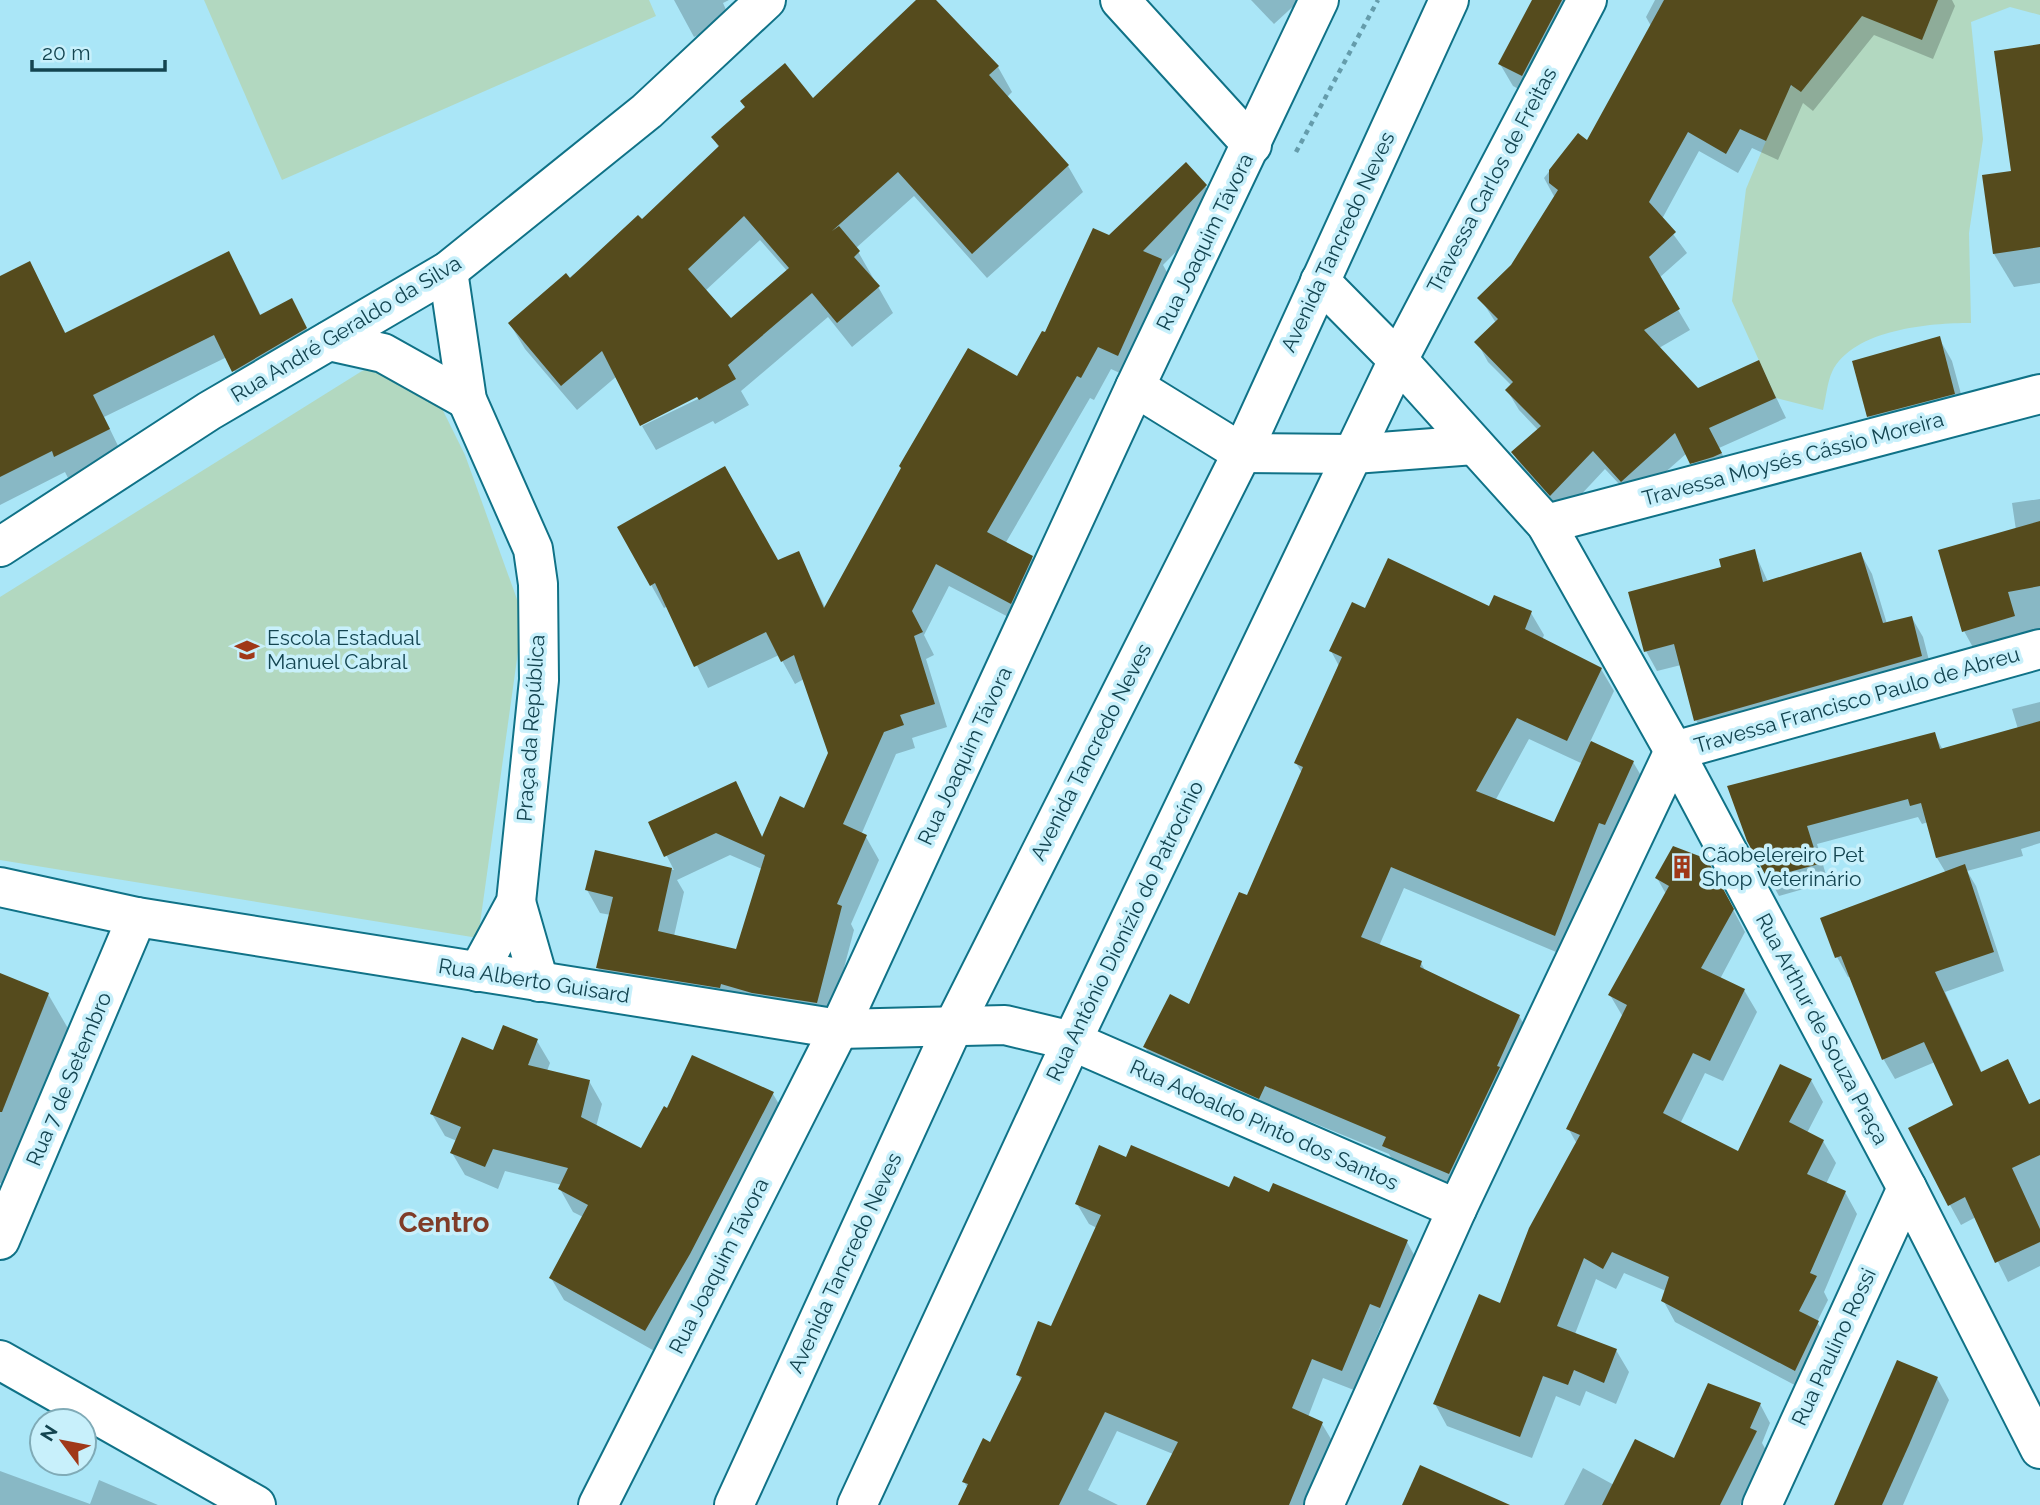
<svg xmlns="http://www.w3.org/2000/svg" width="2040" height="1505" viewBox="0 0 2040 1505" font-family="Raleway,sans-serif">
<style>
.green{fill:#b2d8c0}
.shadow{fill:#0003;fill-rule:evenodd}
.building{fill:#554b1d;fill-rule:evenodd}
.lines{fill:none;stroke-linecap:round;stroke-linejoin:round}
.street-casing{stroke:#107287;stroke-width:42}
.primary-casing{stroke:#107287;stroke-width:42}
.path{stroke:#659cab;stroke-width:4.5;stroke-dasharray:5 5;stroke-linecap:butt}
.street{stroke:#fff;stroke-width:38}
.primary{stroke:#fff;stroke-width:38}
.labels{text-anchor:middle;stroke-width:7;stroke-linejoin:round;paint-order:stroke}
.street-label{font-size:21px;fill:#134450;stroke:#c8f0fb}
.poi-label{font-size:21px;fill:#134450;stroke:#c8f0fb;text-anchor:start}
.district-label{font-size:28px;font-weight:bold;fill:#803c28;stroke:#c8f0fb}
</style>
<rect width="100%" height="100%" fill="#aae6f7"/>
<g class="green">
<path d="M 204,0 L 649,0 L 656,16 L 282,180 Z"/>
<path d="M 1930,0 L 2040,0 L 2040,15 L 2010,7 L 1971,22 L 1983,139 L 1969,233 L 1971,323 C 1930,323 1853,329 1832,372 C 1827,383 1826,398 1823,410 L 1776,398 L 1732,301 L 1746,189 L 1785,95 L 1847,14 Z"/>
<path d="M 415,354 L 465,455 L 523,616 L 478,938 L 0,860 L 0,597 L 362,371 Z"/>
</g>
<g class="shadow">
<path d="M 674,0 L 729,0 L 723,3 L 731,21 L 694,37 Z"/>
<path d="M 918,0 L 934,0 L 998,67 L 1012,92 L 1007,97 L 1068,166 L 1083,192 L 987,278 L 914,196 L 856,248 L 893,313 L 852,347 L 828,317 L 741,391 L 749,405 L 715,424 L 713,421 L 656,450 L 642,426 L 706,395 L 617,376 L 577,410 L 525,349 L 510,324 L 642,221 L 719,148 L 713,137 L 813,101 ZM 760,240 L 788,272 L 731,320 L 705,291 Z"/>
<path d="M 1251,0 L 1300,0 L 1274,24 Z"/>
<path d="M 1534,0 L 1597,0 L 1535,98 L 1513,86 L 1500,64 Z"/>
<path d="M 1655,0 L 1952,0 L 1955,6 L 1933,59 L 1874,35 L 1813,111 L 1803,103 L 1778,160 L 1752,148 L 1738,173 L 1699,151 L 1662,219 L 1687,253 L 1659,278 L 1690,330 L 1659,348 L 1698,390 L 1759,362 L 1786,418 L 1719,448 L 1732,473 L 1703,483 L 1687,453 L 1634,500 L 1605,469 L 1562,515 L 1525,473 L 1513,453 L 1538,430 L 1519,410 L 1507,390 L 1512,386 L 1488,362 L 1477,342 L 1496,323 L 1480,298 L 1512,266 L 1555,198 L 1544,178 L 1578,135 L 1588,143 L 1651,26 L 1646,17 Z"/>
<path d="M 2040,46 L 2040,283 L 2014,287 L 1994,254 Z"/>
<path d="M 1205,186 L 1218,209 L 1163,265 L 1173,283 L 1131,378 L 1111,369 L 1094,400 L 1090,398 L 1005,544 L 1032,558 L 1045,580 L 1024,625 L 949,586 L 924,635 L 934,655 L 926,659 L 947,727 L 912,738 L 915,748 L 896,754 L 861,835 L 866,837 L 879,860 L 851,924 L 854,930 L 829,1025 L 611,991 L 598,968 L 611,915 L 600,913 L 587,890 L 596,852 L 674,870 L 650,823 L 735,783 L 763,838 L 805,810 L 830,753 L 804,679 L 795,684 L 779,655 L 708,688 L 668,606 L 664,608 L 619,527 L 778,563 L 798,554 L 826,609 L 1018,379 L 1109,237 ZM 730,855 L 762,869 L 737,951 L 674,936 L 684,892 L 677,880 Z"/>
<path d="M 29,263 L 66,334 L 241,275 L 261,316 L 303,322 L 318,351 L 246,392 L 227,357 L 104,417 L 121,452 L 68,478 L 65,472 L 0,505 L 0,278 Z"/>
<path d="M 1939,338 L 1952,361 L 1967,416 L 1881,439 L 1869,416 Z"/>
<path d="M 2040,499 L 2040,634 L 1976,653 L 1964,631 L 2016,530 L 2012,503 Z"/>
<path d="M 1754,551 L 1768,582 L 1861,554 L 1872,574 L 1887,624 L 1912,618 L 1923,637 L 1933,676 L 1707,740 L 1696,720 L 1681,665 L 1657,671 L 1646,651 Z"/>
<path d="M 1490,608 L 1531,613 L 1544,635 L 1542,640 L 1601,669 L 1614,691 L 1590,742 L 1633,762 L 1646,784 L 1568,957 L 1404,888 L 1379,946 L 1421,963 L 1426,972 L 1519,1016 L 1532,1038 L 1462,1195 L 1397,1168 L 1389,1154 L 1277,1108 L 1272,1120 L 1158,1069 L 1145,1047 L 1190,1006 L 1248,898 L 1302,773 L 1296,763 L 1339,666 L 1331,651 L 1366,610 ZM 1529,739 L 1583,764 L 1555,824 L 1495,801 Z"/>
<path d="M 2040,702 L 2040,843 L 2021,849 L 2023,856 L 1967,871 L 1976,886 L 2004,971 L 1945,992 L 1982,1073 L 2007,1061 L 2030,1105 L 2040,1101 L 2040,1266 L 2008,1282 L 1976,1217 L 1961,1225 L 1950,1205 L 1956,1105 L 1935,1062 L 1895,1079 L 1884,1060 L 1851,976 L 1848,977 L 1837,957 L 1946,873 L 1937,858 L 1928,822 L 1922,824 L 1918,817 L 1817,844 L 1828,882 L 1779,896 L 1748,840 L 1934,734 L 1943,750 L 2018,729 L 2012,709 Z"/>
<path d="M 1657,878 L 1719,883 L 1745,932 L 1720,979 L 1744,990 L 1757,1012 L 1723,1081 L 1705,1073 L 1680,1124 L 1739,1154 L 1811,1080 L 1823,1102 L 1807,1133 L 1823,1141 L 1836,1163 L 1826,1184 L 1845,1192 L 1857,1214 L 1824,1292 L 1828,1300 L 1817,1322 L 1831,1344 L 1808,1392 L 1675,1322 L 1663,1300 L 1666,1291 L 1624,1273 L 1616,1289 L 1596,1279 L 1575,1334 L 1616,1350 L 1629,1372 L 1616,1404 L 1586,1391 L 1580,1406 L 1556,1396 L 1532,1458 L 1447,1426 L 1435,1404 L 1501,1305 L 1577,1144 L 1568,1128 L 1623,1017 L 1610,995 L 1666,894 Z"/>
<path d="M 0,975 L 48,994 L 73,1037 L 13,1188 L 0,1183 Z"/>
<path d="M 537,1041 L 550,1063 L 547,1071 L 589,1081 L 602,1104 L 596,1127 L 642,1150 L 773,1094 L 786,1116 L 658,1353 L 564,1300 L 551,1278 L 583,1217 L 573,1212 L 560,1189 L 562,1185 L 505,1171 L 498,1189 L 465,1175 L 452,1153 L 457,1141 L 445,1136 L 432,1114 L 494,1052 Z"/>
<path d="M 1127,1159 L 1230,1190 L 1270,1194 L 1407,1242 L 1418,1262 L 1392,1327 L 1382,1323 L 1354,1390 L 1323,1378 L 1308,1417 L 1322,1424 L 1334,1444 L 1309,1505 L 1148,1505 L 1173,1454 L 1117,1431 L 1088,1490 L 1118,1505 L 960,1505 L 968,1488 L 964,1482 L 991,1444 L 1022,1381 L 1018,1375 L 1052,1329 L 1097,1228 L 1089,1224 L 1077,1204 Z"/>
<path d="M 1937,1378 L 1949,1400 L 1903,1505 L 1836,1505 Z"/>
<path d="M 1760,1404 L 1770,1423 L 1762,1443 L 1767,1452 L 1740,1505 L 1564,1505 L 1583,1468 L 1614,1485 L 1675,1461 Z"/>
<path d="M 0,1471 L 90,1504 L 99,1480 L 158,1505 L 0,1505 Z"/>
</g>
<g class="building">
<path d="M 916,0 L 936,0 L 999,66 L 989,75 L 1069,165 L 972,254 L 898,172 L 832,231 L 839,226 L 860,251 L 854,257 L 880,286 L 837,323 L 812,293 L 728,365 L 736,379 L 699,400 L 697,397 L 640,426 L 602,351 L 561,386 L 508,323 L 566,273 L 570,278 L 638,215 L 642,219 L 719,146 L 711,137 L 745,107 L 740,101 L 785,63 L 813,98 ZM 744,216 L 789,268 L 731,318 L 688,269 Z"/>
<path d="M 1532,0 L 1562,0 L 1522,76 L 1498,64 Z"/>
<path d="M 1664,0 L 1938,0 L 1922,40 L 1862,16 L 1801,92 L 1791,85 L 1766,141 L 1740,129 L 1726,154 L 1688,132 L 1649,202 L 1676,232 L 1649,257 L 1680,309 L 1644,330 L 1698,388 L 1759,360 L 1776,398 L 1709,428 L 1722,453 L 1713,457 L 1690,464 L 1675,433 L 1621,482 L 1593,451 L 1550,496 L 1511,452 L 1541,426 L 1505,390 L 1513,382 L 1474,342 L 1498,319 L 1477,298 L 1511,265 L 1558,190 L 1549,183 L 1549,170 L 1578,133 L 1587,140 Z"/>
<path d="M 2040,44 L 2040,247 L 1993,254 L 1982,175 L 2011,171 L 1994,51 Z"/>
<path d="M 1186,162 L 1207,185 L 1143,251 L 1162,259 L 1118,356 L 1098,347 L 1081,378 L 1077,376 L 987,532 L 1033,556 L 1011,604 L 936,564 L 912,611 L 923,632 L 914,636 L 935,704 L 900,715 L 904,725 L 884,732 L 843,824 L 867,835 L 837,904 L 842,906 L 817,1003 L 752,993 L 721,984 L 720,988 L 596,968 L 613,897 L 585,890 L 595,850 L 672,868 L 658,931 L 736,949 L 765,855 L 716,833 L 664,857 L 648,822 L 736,781 L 762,837 L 780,796 L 804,808 L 828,753 L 794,655 L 781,662 L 766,632 L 694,667 L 655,583 L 650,586 L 617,527 L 725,466 L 778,560 L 799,551 L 824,608 L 901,468 L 899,466 L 968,348 L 1017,376 L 1042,331 L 1045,332 L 1093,228 L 1109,235 Z"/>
<path d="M 229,251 L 260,315 L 292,298 L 307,328 L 232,372 L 214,335 L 93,395 L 110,429 L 54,457 L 52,451 L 0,477 L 0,276 L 30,261 L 65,333 Z"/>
<path d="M 1940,336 L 1955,394 L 1867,417 L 1852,361 Z"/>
<path d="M 2040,521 L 2040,586 L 2008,592 L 2015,616 L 1962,632 L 1938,550 Z"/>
<path d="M 1755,549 L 1763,582 L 1861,552 L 1883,623 L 1912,616 L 1922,656 L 1694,721 L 1674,644 L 1644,652 L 1628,592 L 1721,567 L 1719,559 Z"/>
<path d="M 1388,558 L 1489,606 L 1494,595 L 1532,611 L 1525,629 L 1602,668 L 1567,741 L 1517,718 L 1476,791 L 1554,822 L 1591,741 L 1634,761 L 1605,825 L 1599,823 L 1555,936 L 1391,867 L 1361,937 L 1422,961 L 1420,967 L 1520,1015 L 1497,1066 L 1500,1067 L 1496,1075 L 1449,1174 L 1382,1146 L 1386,1137 L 1265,1086 L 1259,1099 L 1143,1047 L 1170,994 L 1189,1004 L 1239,892 L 1247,895 L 1303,767 L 1294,763 L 1342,657 L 1329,651 L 1352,602 L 1365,608 Z"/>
<path d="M 2040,721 L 2040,831 L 1936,858 L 1921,803 L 1910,806 L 1908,799 L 1807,826 L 1819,864 L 1767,878 L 1747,841 L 1727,786 L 1935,732 L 1940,749 Z"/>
<path d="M 1673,846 L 1707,859 L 1734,909 L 1701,968 L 1745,989 L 1710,1061 L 1693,1053 L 1663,1113 L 1738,1151 L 1780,1064 L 1812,1079 L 1789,1122 L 1824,1140 L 1807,1174 L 1846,1191 L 1810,1273 L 1817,1276 L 1799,1311 L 1819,1321 L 1795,1371 L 1661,1301 L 1669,1277 L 1612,1252 L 1603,1269 L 1584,1258 L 1557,1326 L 1617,1349 L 1604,1383 L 1574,1370 L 1568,1385 L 1543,1376 L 1520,1437 L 1433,1404 L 1479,1294 L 1500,1303 L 1529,1228 L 1580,1135 L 1566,1129 L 1627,1005 L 1608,995 L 1669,886 L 1655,878 Z"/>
<path d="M 1965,864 L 1994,952 L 1935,972 L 1981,1072 L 2008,1059 L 2029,1104 L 2040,1099 L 2040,1155 L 2012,1168 L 2040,1229 L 2040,1242 L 1995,1263 L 1965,1197 L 1948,1206 L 1908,1128 L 1953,1105 L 1924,1042 L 1882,1060 L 1841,956 L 1835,958 L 1820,918 Z"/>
<path d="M 0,973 L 49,993 L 2,1112 L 0,1112 Z"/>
<path d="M 503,1025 L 538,1039 L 528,1065 L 590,1080 L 581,1117 L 641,1148 L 664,1106 L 667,1108 L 692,1055 L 774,1092 L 690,1254 L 645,1331 L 549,1278 L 588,1205 L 558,1189 L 568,1168 L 493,1149 L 485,1167 L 450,1153 L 461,1127 L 430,1114 L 462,1037 L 493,1050 Z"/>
<path d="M 1099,1145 L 1126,1157 L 1131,1145 L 1229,1187 L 1234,1176 L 1269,1192 L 1273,1183 L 1408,1240 L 1380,1308 L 1370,1304 L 1342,1371 L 1312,1359 L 1292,1408 L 1323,1422 L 1289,1505 L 1146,1505 L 1178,1442 L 1105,1412 L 1059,1505 L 958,1505 L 968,1484 L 962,1482 L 983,1438 L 990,1442 L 1022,1377 L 1016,1375 L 1038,1321 L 1051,1326 L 1101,1215 L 1075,1204 Z"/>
<path d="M 1897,1360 L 1938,1377 L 1909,1445 L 1882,1505 L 1834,1505 Z"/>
<path d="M 1708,1383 L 1761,1403 L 1750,1428 L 1757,1431 L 1720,1505 L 1602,1505 L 1635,1439 L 1674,1458 Z"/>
<path d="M 1420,1465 L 1510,1505 L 1402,1505 Z"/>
</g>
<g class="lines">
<g class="street-casing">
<g id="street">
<path d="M 1120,0 L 1252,145"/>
<path d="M 448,271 L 467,400 L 533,549 L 538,584 L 539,680 L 516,902 L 478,972"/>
<path d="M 1320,281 L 1398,360 L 1546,524 L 1674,751 L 1907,1188 L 2040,1449"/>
<path d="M 329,341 L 383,353 L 467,400"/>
<path d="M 1242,453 L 1354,454 L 1474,445"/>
<path d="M 1546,524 L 2040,394"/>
<path d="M 0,547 L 209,411 L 448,271 L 647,111 L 766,0"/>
<path d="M 0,887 L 137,917 L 839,1029 L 1005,1025 L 1072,1041 L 1457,1209"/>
<path d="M 516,902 L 539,982"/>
<path d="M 0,1240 L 137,917"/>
<path d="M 0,1360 L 256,1505"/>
<path d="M 598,1505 L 839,1029 L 1135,387 L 1319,0"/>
<path d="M 857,1505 L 1072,1041 L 1398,360 L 1587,0"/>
<path d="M 1324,1505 L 1457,1209 L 1674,751 L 2040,649"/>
<path d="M 1762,1505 L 1907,1188"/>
</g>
</g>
<g class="primary-casing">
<g id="primary">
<path d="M 1135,387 L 1242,453"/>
<path d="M 734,1505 L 953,1027 L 1242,453 L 1449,0"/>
</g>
</g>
<path class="path" d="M 1296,152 L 1378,0"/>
<use href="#street" class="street"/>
<use href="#primary" class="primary"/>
</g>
<defs>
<g id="school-bare" transform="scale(1.89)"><path d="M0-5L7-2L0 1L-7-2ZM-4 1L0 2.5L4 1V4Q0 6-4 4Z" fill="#a03818" stroke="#c8f0fb" stroke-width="2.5" paint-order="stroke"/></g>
<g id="building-bare" transform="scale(1.89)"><path d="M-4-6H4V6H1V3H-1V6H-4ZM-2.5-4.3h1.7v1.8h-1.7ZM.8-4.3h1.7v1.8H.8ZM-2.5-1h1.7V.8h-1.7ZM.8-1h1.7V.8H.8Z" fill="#a03818" stroke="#c8f0fb" stroke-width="2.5" paint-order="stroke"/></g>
</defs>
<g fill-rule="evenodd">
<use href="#school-bare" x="247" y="650"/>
<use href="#building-bare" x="1682" y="867"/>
</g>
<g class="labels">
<g class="street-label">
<text transform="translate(1492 180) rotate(-62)" y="7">Travessa Carlos de Freitas</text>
<text transform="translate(1205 242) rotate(-64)" y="7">Rua Joaquim Távora</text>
<text transform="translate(1338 242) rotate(-65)" y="7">Avenida Tancredo Neves</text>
<text transform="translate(346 329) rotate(-31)" y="7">Rua André Geraldo da Silva</text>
<text transform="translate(1793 459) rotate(-15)" y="7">Travessa Moysés Cássio Moreira</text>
<text transform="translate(1857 700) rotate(-16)" y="7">Travessa Francisco Paulo de Abreu</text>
<text transform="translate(531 728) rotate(-86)" y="7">Praça da República</text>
<text transform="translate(1091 752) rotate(-63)" y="7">Avenida Tancredo Neves</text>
<text transform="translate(965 756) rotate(-65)" y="7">Rua Joaquim Távora</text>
<text transform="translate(1125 931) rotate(-64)" y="7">Rua Antônio Dionízio do Patrocínio</text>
<text transform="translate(534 981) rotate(9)" y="7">Rua Alberto Guisard</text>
<text transform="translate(1822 1029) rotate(62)" y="7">Rua Arthur de Souza Praça</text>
<text transform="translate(69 1079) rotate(-67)" y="7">Rua 7 de Setembro</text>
<text transform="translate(1264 1125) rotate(24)" y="7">Rua Adoaldo Pinto dos Santos</text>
<text transform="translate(845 1263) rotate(-65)" y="7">Avenida Tancredo Neves</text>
<text transform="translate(719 1266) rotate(-63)" y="7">Rua Joaquim Távora</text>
<text transform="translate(1834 1347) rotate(-65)" y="7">Rua Paulino Rossi</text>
</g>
<g class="poi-label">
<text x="267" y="645">Escola Estadual<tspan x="267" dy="24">Manuel Cabral</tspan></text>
<text x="1702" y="862">Cãobelereiro Pet<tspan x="1702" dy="24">Shop Veterinário</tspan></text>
</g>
<g class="district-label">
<text x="444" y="1232">Centro</text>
</g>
</g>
<g transform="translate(63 1442) rotate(302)"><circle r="33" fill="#c8f0fb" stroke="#80abb7" stroke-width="2"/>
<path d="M0-5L12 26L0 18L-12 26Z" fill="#a03818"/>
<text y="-10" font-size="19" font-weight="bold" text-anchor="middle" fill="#134450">N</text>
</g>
<path d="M32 60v10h133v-10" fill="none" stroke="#134450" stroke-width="3.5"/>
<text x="42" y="60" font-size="21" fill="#134450" stroke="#c8f0fb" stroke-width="5" paint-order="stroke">20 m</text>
</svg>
